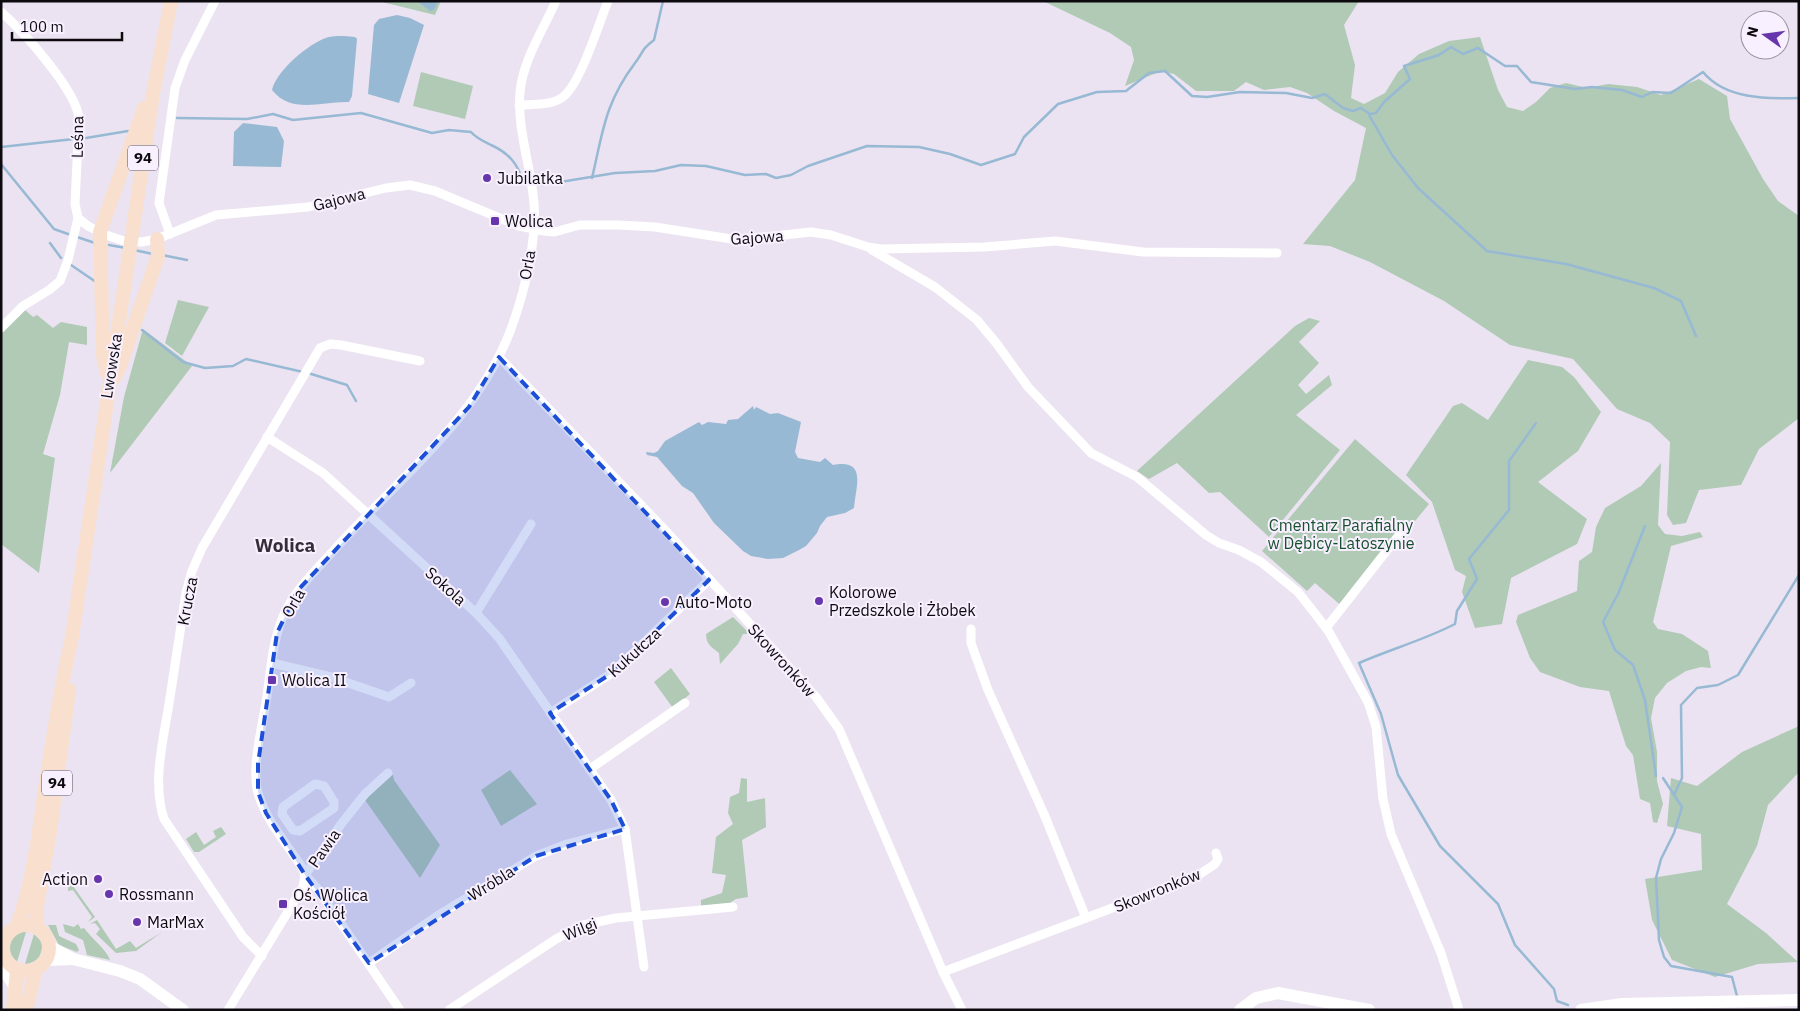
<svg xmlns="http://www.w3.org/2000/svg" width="1800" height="1011" viewBox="0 0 1800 1011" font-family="'IBM Plex Sans',sans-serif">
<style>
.green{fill:#b0cab6}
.water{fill:#97b9d4}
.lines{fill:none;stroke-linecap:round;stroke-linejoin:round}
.stream{stroke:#97b9d4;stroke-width:2.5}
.street{stroke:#fff;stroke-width:9}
.secondary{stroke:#fff;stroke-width:12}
.primary{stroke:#f9e0ce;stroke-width:14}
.marked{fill:#1d4ed8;fill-opacity:0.2;stroke:#1d4ed8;stroke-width:4;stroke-dasharray:10 6;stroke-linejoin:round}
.poi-dot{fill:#6735ac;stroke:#f9f0ff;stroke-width:2}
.labels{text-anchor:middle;stroke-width:4;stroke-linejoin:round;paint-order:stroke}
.shield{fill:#f9f0ff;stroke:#544f57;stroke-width:1}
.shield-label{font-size:15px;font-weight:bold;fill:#0d0a0f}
.street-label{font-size:16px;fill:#0d0a0f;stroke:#f9f0ff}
.poi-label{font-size:16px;fill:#0d0a0f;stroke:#f9f0ff;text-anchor:start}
.park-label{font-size:16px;fill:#17502d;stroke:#f9f0ff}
.quarter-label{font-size:19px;font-weight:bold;fill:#352e39;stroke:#f9f0ff}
</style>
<rect width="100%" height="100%" fill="#ebe3f1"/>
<g class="green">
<path d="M 378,1 L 441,1 L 435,15 Z"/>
<path d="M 1043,1 L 1359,1 L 1344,25 L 1355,65 L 1351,98 L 1364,104 L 1385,93 L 1398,72 L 1419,54 L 1449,41 L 1480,37 L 1498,90 L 1507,107 L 1523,111 L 1536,102 L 1550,88 L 1566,83 L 1587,88 L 1608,84 L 1637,87 L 1661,95 L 1699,79 L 1727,96 L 1730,119 L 1763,179 L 1778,201 L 1799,216 L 1799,418 L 1759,449 L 1741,485 L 1699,490 L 1686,523 L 1673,525 L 1667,515 L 1670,442 L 1650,423 L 1617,409 L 1573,359 L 1510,345 L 1444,301 L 1370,262 L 1330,246 L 1303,244 L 1355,180 L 1366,128 L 1334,111 L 1307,93 L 1290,87 L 1264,90 L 1246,82 L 1234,91 L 1196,91 L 1174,74 L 1161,71 L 1125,86 L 1134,60 L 1131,47 L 1110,33 Z"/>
<path d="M 421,72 L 473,86 L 465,119 L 413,106 Z"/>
<path d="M 178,300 L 209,307 L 182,356 L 165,343 Z"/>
<path d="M 25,310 L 33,317 L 37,315 L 53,328 L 61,322 L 87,327 L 87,345 L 69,342 L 60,395 L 43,454 L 55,458 L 39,573 L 1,544 L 1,333 Z"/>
<path d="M 1309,318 L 1320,321 L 1299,342 L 1319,363 L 1298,385 L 1306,394 L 1329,375 L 1332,385 L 1296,415 L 1340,450 L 1269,537 L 1220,492 L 1209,493 L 1177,463 L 1149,479 L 1137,471 L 1295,326 Z"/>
<path d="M 143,329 L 192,366 L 110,473 L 124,397 Z"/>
<path d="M 1528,360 L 1562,367 L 1574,377 L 1601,412 L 1578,451 L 1538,482 L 1587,519 L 1577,544 L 1511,578 L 1502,624 L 1475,628 L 1462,592 L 1466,576 L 1455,570 L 1432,502 L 1406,475 L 1453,406 L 1462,403 L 1488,420 Z"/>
<path d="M 1355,439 L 1429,504 L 1344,608 L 1315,583 L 1307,591 L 1262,551 Z"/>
<path d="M 1661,463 L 1658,525 L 1665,534 L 1682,536 L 1700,532 L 1703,537 L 1671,546 L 1653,622 L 1658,629 L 1682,634 L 1708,651 L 1711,668 L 1701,667 L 1686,671 L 1667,683 L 1655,698 L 1651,718 L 1657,752 L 1657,781 L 1663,804 L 1657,823 L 1653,822 L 1650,803 L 1640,799 L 1633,755 L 1626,746 L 1609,691 L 1580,687 L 1540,672 L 1530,658 L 1516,622 L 1518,615 L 1577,591 L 1579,561 L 1592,552 L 1596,527 L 1605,508 L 1641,486 Z"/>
<path d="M 733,617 L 750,634 L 743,634 L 738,644 L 720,664 L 719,653 C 713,648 706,645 706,634 Z"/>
<path d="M 671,668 L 690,694 L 673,708 L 654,682 Z"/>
<path d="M 1799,726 L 1799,772 L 1768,805 L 1757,846 L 1727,904 L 1766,933 L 1798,962 L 1758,964 L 1715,977 L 1672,960 L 1652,920 L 1645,879 L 1702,870 L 1701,834 L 1667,826 L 1671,778 L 1697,786 L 1742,752 Z"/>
<path d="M 510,770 L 537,804 L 501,826 L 481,790 Z"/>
<path d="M 393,775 L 394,780 L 440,845 L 420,878 L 365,800 L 388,776 Z"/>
<path d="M 741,778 L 747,779 L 747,802 L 765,798 L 766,827 L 742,840 L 748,897 L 736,899 L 730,903 L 701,906 L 701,900 L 722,893 L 726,875 L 712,873 L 716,837 L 733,824 L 728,813 L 730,797 L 739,793 Z"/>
<path d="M 221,827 L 226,834 L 199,852 L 194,852 L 186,839 L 196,832 L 204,845 L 216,837 L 213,831 Z"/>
<path d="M 74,877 L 77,880 L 73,886 L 95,917 L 88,922 L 92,917 L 73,890 L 68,891 L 69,879 Z"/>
<path d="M 97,920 L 116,949 L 130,941 L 136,948 L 162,932 L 136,951 L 116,953 L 96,934 L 100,929 L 95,923 L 90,924 Z"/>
<path d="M 63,924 L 74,927 L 78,924 L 81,929 L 84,928 C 91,938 107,950 110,960 L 87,955 L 83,940 L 65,932 Z"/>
<path d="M 48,925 L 56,925 L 59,936 L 76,944 L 79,950 L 77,952 L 59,945 Z"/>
<path d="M 21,932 L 26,932 L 17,962 C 6,953 7,939 21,932 Z"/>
<path d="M 34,934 L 42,942 C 43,954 38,963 25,964 Z"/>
</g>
<g class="water">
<path d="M 417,1 L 438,1 L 434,10 L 430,11 Z"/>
<path d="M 397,15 L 410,18 L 424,25 L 399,103 L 368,94 L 374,25 L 379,19 Z"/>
<path d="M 344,36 L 355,37 L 357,39 L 352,96 L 349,102 C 322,101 292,115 272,90 C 276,72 304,48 321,40 C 328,36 336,36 344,36 Z"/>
<path d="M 243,123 L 277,127 L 284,141 L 281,167 L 233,166 L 234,132 Z"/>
<path d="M 753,406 L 754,410 L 756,407 L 770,414 L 778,413 L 801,422 L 795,452 L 798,458 L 820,462 L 825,458 L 833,465 C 867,459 856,485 854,508 L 845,513 L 827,517 L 820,526 L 817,533 L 806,546 L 799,550 L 783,558 L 768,559 L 751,556 L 743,551 L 714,523 L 693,493 L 682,486 L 657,457 L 647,455 L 646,452 L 654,453 L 658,451 L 665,441 L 699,422 L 702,425 L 708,422 L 726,424 L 728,420 L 738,419 Z"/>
</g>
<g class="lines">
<g class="stream">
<path d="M 1369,115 L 1392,155 L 1418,188 L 1487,251 L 1566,264 L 1654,288 L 1681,301 L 1696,336"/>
<path d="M 177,118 L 247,119 L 273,114 L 293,120 L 361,113 L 432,133 L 449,130 L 471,132 C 477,139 484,141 491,145 C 509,153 518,164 523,182"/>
<path d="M 86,138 L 128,131"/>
<path d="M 1,147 L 74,139"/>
<path d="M 1,164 L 54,229 L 68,234"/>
<path d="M 592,178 C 603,131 605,103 635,63 C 644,51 641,50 654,40 L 663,1"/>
<path d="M 542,185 L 615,173 L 655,171 L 681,165 L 706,166 L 745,175 L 766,174 L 776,178 L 791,175 L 808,166 L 867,146 L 919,147 L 950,154 L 981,165 L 1015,154 L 1024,137 L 1058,104 L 1097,92 L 1126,91 L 1149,73 L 1165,71 L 1192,96 L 1207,97 L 1240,92 L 1286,93 L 1312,98 L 1325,94 L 1343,108 L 1353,111 L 1361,108 L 1370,114 L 1376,113 L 1384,102 L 1410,79 L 1404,66 L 1439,55 L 1451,47 L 1463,54 L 1478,48 L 1505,66 L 1517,66 L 1531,82 L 1575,89 L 1592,87 L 1622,90 L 1642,97 L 1652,92 L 1671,93 L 1703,72 C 1725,99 1766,99 1799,98"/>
<path d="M 77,237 L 95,243"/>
<path d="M 50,243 L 61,258"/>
<path d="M 109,245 L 126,248"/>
<path d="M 134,250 L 153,254"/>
<path d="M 162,255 L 187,260"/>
<path d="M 71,265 L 96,282"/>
<path d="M 142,330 L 183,362 L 205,368 L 233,366 L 246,359 L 303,372"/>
<path d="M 308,373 L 347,385 L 356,401"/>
<path d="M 1536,423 L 1509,461 L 1509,510 L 1469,559 L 1477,579 L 1457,611 L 1455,624 C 1424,640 1391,649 1359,663 L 1381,714 L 1398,775 L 1440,846 L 1498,904 L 1515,945 L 1554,989 L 1557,1001 L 1568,1005"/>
<path d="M 1645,526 L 1618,594 L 1603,622 L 1615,650 L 1633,665 L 1645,700 L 1656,776"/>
<path d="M 1663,778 L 1682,807 L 1674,833 L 1661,859 L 1656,878 L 1659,940 L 1664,957 L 1671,966 L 1732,977 L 1737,996"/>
<path d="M 1674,795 L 1682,778 L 1681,705 L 1697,688 L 1718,685 L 1738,675 L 1799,575"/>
</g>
<g class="street">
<path d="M 1,12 C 23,31 77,91 79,119 L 75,204 L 78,218 L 88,226 L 106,235 L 124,241 L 142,242 L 157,239 L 216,215 L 308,207 L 386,188 L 410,185 L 435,191 L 519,226 L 544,231 L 554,232 L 580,225 L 619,225 L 655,227 L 738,240 L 811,232 L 831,235 L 868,247 L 881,249 L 985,247 L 1055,241 L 1143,252 L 1277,253"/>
<path d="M 519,105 C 534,104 553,106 564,96 C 581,82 599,23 608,1"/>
<path d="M 170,234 L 159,203 L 175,88 L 185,60 L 215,1"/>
<path d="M 872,250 L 935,287 L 977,320 L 997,344 L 1028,387 L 1091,453 L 1137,477 L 1206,535 L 1219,543 L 1239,550 L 1261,562 L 1298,592 L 1313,611 L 1329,632 L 1368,702 L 1376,727 L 1383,799 L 1391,834 L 1441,953 L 1459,1010"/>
<path d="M 1,328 L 23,306 L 49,290 L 60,281 L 68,260 L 78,218"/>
<path d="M 499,357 L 665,530 L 816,697 L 839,729 L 943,972 L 962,1010"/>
<path d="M 267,437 L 323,473 L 476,613 L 499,638 L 611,800 L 625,829 L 644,967"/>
<path d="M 476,613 L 531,524"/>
<path d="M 1326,628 L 1403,530"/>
<path d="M 971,629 L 971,643 L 988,690 L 1044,814 L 1086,918"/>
<path d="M 272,663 L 331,677 L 389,697 L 411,683"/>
<path d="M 550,713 L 612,673 L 709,580"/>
<path d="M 590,769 L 685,703"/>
<path d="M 315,784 L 324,786 L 334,802 L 334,808 L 300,831 L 293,830 L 282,814 L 283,807 Z"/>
<path d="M 262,956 L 243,937 L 164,819 C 152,783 163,741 169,704 C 175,667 180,630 186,593 L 192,571 L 202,548 L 320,348 L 330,344 L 341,345 L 420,361"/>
<path d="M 369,963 L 440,914 L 536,856 L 567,844 L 625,829"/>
<path d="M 943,972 L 1197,876 L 1215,864 L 1218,859 L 1216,853"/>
<path d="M 228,1010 L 303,887 L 305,875 L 342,823 L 365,794 L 388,773"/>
<path d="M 400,1010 L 317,888 L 305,875 L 303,869 C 288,845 266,821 258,793 C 251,768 263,723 267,696 C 271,667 273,636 286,610 C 298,587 318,568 335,549 C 398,479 477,420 511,329 C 525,291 539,234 533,194 C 529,161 517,126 520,92 C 523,60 543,30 556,1"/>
<path d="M 449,1010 L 556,939 L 583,925 L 616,918 L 733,907"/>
</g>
<g class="secondary">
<path d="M 1,939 L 5,938"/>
<path d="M 49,946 L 73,959 L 120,971 L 140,979 L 183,1010"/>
<path d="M 1,951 L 3,951"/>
<path d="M 46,960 L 73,959"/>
<path d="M 1,966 L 16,988"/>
<path d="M 1240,1010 L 1256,998 L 1278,993 L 1369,1010"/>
<path d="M 1581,1010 L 1622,1004 L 1799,1000"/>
</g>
<g class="primary">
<path d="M 107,373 L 103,355 L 100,232 L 144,108"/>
<path d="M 114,378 L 120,366 L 158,256 L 157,239"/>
<circle cx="26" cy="948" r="23"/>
<path d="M 17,927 C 32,884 38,840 44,796 C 52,742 60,689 72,637 L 153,94 L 171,1"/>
<path d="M 37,928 L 36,912 L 50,832 L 69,690"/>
<path d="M 13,1010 L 17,970"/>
<path d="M 26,1010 L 36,969"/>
</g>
</g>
<path class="marked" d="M 499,357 L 709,580 L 612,673 L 550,713 L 611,800 L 625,829 L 536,856 L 369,963 L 305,875 L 266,813 L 258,792 L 258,764 L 277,633 L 298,590 L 469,407 Z"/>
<g class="poi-dot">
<circle cx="487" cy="178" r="5"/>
<rect x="490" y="216" width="10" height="10" rx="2.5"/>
<circle cx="819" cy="601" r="5"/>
<circle cx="665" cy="602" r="5"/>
<rect x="267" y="675" width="10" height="10" rx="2.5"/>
<circle cx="98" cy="879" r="5"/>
<circle cx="109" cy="894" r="5"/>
<rect x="278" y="899" width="10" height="10" rx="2.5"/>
<circle cx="137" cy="922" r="5"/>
</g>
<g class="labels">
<g class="shield">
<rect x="128" y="145.5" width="30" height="25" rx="4"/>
<rect x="42" y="770.5" width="30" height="25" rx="4"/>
</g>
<g class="shield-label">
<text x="143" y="163">94</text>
<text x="57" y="788">94</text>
</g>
<g class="street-label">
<text transform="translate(77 137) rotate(-89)" y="6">Leśna</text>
<text transform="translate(339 199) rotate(-14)" y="6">Gajowa</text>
<text transform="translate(757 237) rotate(-4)" y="6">Gajowa</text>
<text transform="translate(527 265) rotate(-80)" y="6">Orla</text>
<text transform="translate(111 366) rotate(-81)" y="6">Lwowska</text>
<text transform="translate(446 586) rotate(42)" y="6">Sokola</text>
<text transform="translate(187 601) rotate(-79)" y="6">Krucza</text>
<text transform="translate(293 603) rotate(-60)" y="6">Orla</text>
<text transform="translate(634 652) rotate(-42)" y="6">Kukułcza</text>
<text transform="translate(782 660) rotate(48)" y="6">Skowronków</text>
<text transform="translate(324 848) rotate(-55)" y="6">Pawia</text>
<text transform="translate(491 883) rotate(-32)" y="6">Wróbla</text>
<text transform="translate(1157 890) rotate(-22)" y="6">Skowronków</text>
<text transform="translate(580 929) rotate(-22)" y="6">Wilgi</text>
</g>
<g class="poi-label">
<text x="497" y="184">Jubilatka</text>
<text x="505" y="227">Wolica</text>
<text x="829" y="598">Kolorowe<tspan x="829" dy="18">Przedszkole i Żłobek</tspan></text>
<text x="675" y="608">Auto-Moto</text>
<text x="282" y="686">Wolica II</text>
<text x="88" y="885" text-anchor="end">Action</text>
<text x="119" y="900">Rossmann</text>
<text x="293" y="901">Oś. Wolica<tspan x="293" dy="18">Kościół</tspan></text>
<text x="147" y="928">MarMax</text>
</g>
<g class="park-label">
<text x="1341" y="531">Cmentarz Parafialny<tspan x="1341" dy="18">w Dębicy-Latoszynie</tspan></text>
</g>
<g class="quarter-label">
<text x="285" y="552">Wolica</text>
</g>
</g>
<rect width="1800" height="1011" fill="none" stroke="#0d0a0f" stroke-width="5"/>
<g transform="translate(1765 35) rotate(284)"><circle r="24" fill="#f9f0ff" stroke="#9b949f"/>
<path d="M0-4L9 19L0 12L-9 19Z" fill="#6735ac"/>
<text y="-8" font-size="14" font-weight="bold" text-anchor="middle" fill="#0d0a0f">N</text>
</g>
<path d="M12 32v8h110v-8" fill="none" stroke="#0d0a0f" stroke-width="2.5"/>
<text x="20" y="32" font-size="15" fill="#0d0a0f" stroke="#f9f0ff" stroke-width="4" paint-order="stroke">100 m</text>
</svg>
